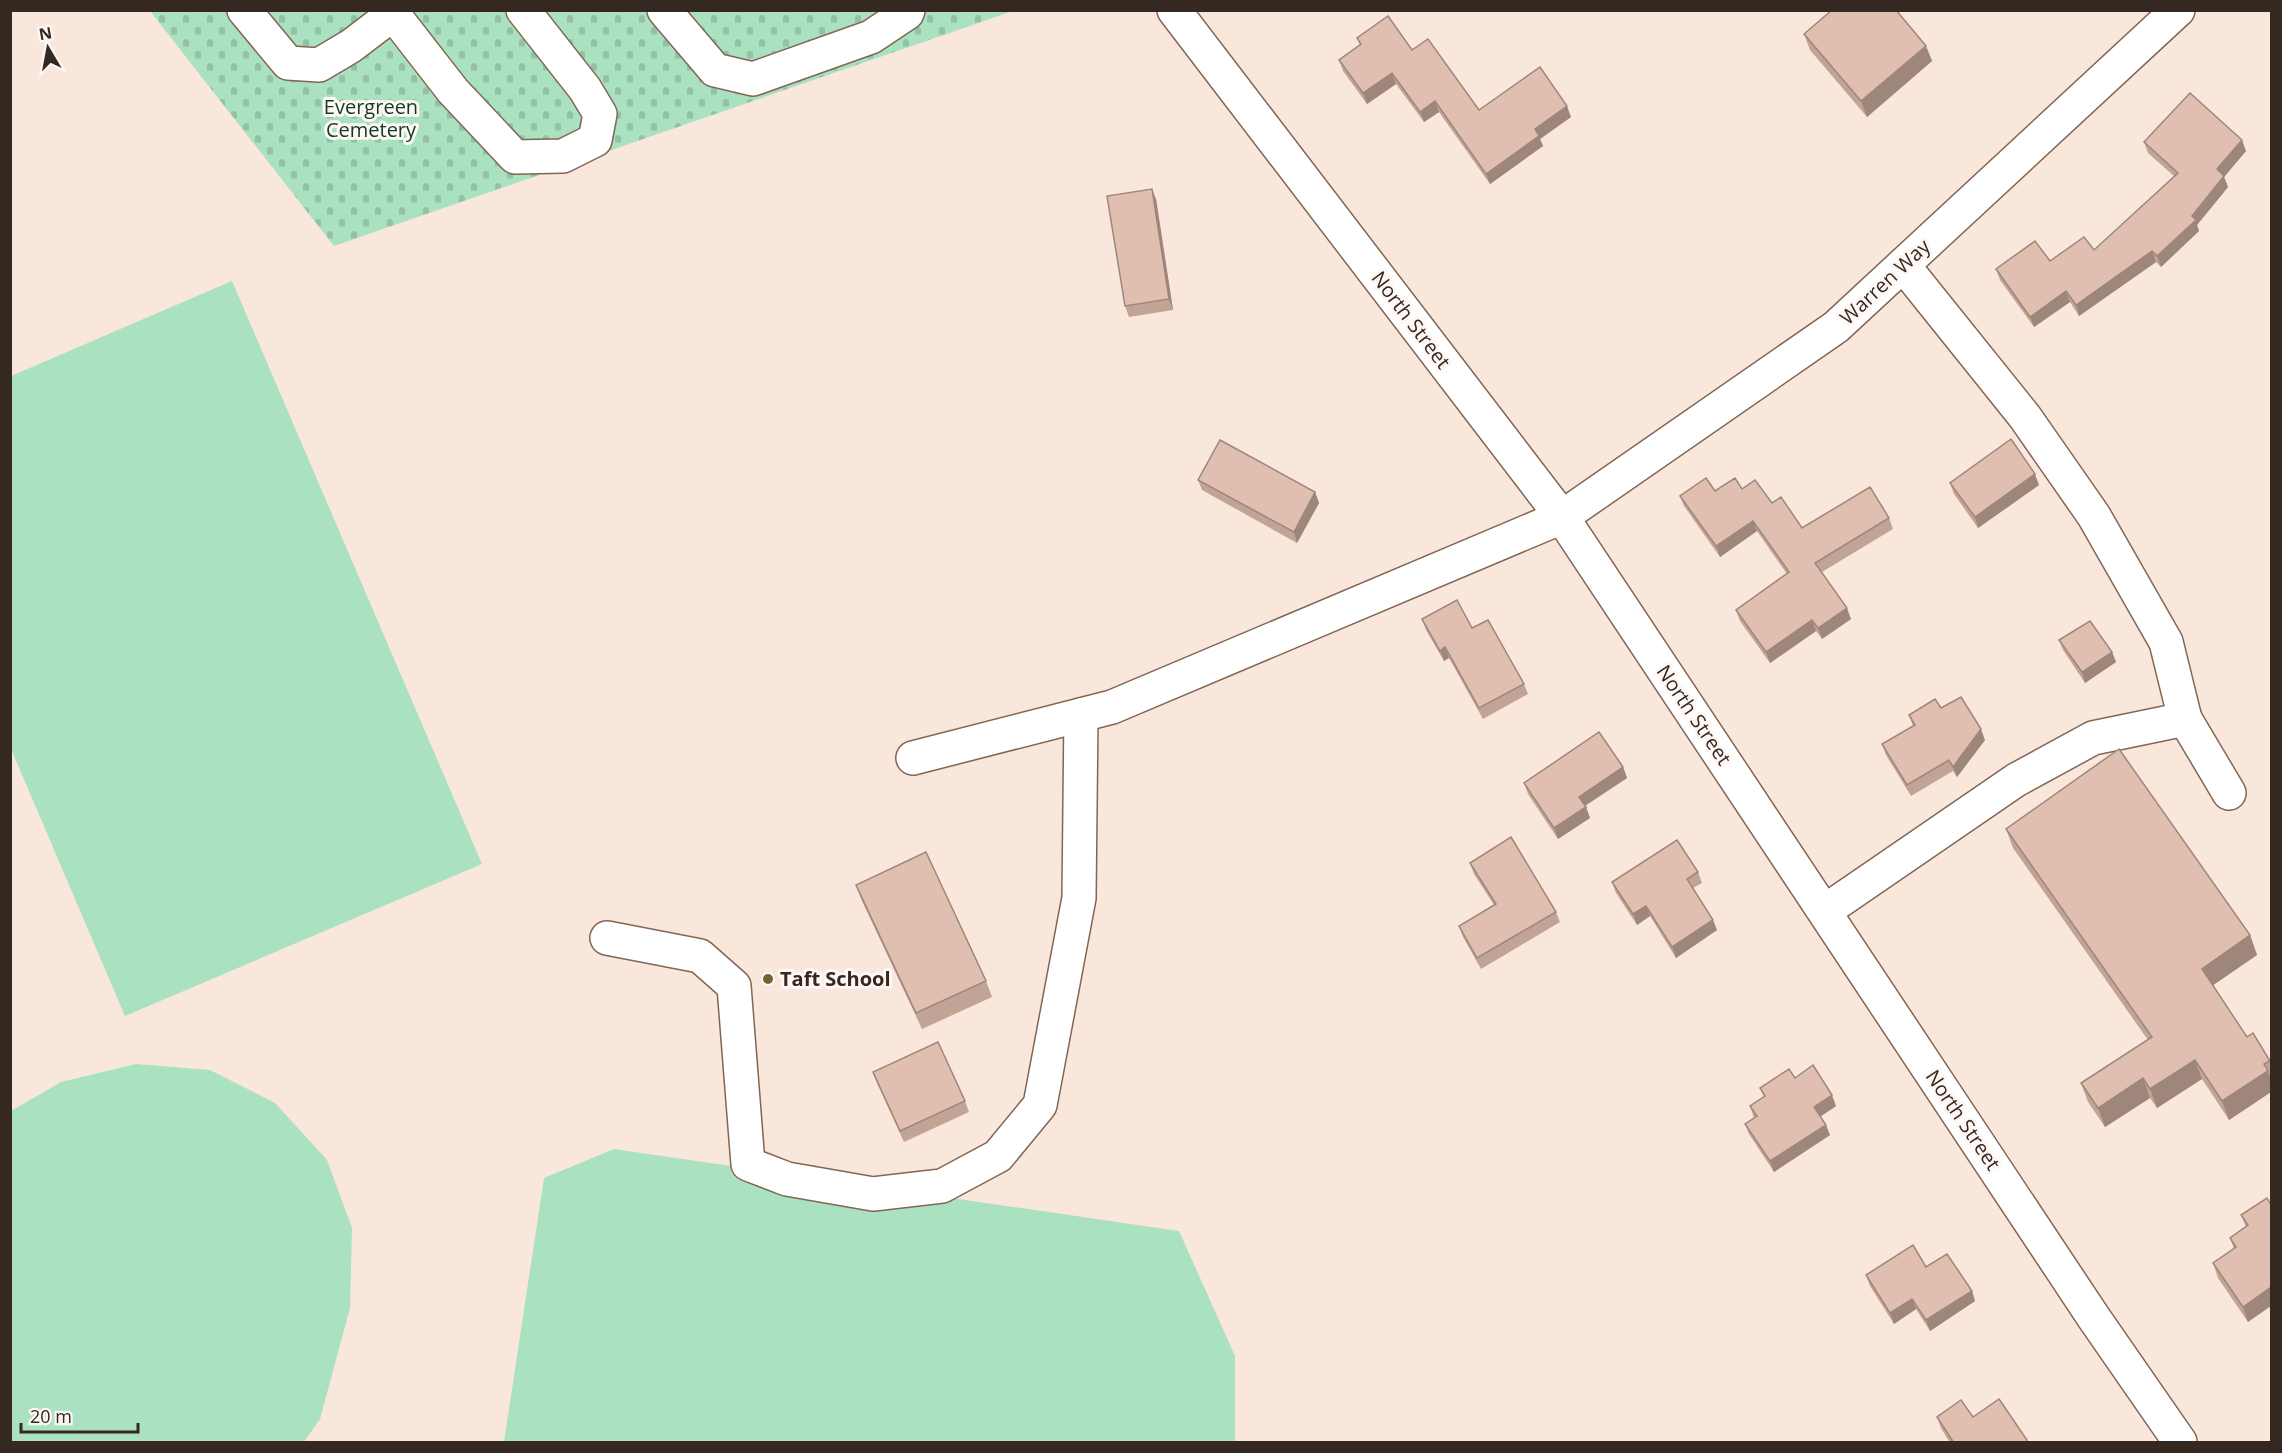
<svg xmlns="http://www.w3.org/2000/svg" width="2282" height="1453" viewBox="0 0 2282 1453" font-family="'Open Sans',sans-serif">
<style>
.cemetery{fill:url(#cemetery-stones)}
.pitch{fill:#aae1c0}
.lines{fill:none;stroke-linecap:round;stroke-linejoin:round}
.minor-casing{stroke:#816655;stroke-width:36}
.minor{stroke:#fff;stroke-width:33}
.wall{fill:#c2a497}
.shaded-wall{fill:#9e867b}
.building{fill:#e1bfb0;stroke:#9e867b;stroke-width:1.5}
.poi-dot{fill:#6d6632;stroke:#fef7f3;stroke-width:2}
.labels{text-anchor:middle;stroke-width:6;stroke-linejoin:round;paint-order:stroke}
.park-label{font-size:20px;fill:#0d3c25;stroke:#fef7f3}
.street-label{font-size:20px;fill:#342821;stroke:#fef7f3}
.poi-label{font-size:20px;font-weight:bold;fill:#342821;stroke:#fef7f3;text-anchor:start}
</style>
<defs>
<pattern id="cemetery-stones" width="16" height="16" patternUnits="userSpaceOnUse" patternTransform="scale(1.5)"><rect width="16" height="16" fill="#aae1c0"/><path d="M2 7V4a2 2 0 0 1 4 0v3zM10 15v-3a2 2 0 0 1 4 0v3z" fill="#93c1a5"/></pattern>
</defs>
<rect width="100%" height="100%" fill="#fae7db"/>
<path class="cemetery" d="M 150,11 L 1013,11 L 334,246 Z"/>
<g class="pitch">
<path d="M 232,281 L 482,864 L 125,1016 L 11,749 L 11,376 Z"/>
<path d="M 136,1064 L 210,1070 L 275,1103 L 327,1160 L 352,1228 L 350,1308 L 320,1419 L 304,1442 L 11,1442 L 11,1111 L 61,1082 Z"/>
<path d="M 614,1149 L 1179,1231 L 1235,1356 L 1235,1442 L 504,1442 L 544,1178 Z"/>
</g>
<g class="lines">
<g class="minor-casing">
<g id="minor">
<path d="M 244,10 L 288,63 L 319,65 L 351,46 L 393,14"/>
<path d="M 390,10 L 453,91 L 515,157 L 563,156 L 595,140 L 600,114 L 585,89 L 523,10"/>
<path d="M 664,10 L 715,70 L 753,79 L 871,37 L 907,13 L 908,10"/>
<path d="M 1174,10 L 1562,517 L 2094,1318 L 2180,1442"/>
<path d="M 1903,265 L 2025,417 L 2094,516 L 2166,642 L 2185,719"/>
<path d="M 913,758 L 1112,707 L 1562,517 L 1836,327 L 2178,10"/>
<path d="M 1825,911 L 2016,780 L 2093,738 L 2185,719 L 2229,793"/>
<path d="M 607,938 L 700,956 L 734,986 L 748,1164 L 787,1179 L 873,1194 L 942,1186 L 998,1156 L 1040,1105 L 1079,898 L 1081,715"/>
</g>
</g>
<use href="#minor" class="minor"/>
</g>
<g class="wall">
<path d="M 1804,34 L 1926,46 L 1932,61 L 1867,117 L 1810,50 Z"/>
<path d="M 1357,38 L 1412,50 L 1479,110 L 1571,117 L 1540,139 L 1543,146 L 1490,184 L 1439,112 L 1424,122 L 1396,84 L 1367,104 L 1343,71 L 1339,60 L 1360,45 Z"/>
<path d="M 2144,142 L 2246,151 L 2224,177 L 2228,187 L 2197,225 L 2199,231 L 2161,267 L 2156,262 L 2079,316 L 2070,302 L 2034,327 L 2000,280 L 1996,269 L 2050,261 L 2094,250 L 2174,176 L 2148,153 Z"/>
<path d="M 1156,199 L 1173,310 L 1129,317 L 1125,306 Z"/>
<path d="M 1198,480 L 1315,492 L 1319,503 L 1297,543 L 1202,490 Z"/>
<path d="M 1950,483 L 2039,485 L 1978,528 L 1954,494 Z"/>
<path d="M 1742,489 L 1772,503 L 1802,528 L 1889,518 L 1893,529 L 1822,572 L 1851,619 L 1822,639 L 1816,631 L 1770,663 L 1740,621 L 1736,610 L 1787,574 L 1757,531 L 1720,557 L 1684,506 L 1680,496 L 1715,491 Z"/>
<path d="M 1422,619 L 1472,628 L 1524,684 L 1528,694 L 1483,719 L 1449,658 L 1444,661 L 1426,630 Z"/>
<path d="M 2059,640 L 2112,652 L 2116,662 L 2085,683 L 2063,650 Z"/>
<path d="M 1941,708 L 1985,740 L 1957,777 L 1953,771 L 1911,796 L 1886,755 L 1882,744 L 1913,726 L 1909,715 Z"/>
<path d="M 1623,767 L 1627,778 L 1585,806 L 1590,818 L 1558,839 L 1528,794 L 1524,783 Z"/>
<path d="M 2006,829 L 2250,935 L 2257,955 L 2213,985 L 2247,1037 L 2270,1061 L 2271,1064 L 2271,1092 L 2229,1120 L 2202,1079 L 2157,1108 L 2150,1098 L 2105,1127 L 2088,1102 L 2081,1083 L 2148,1040 L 2013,848 Z"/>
<path d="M 1470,863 L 1556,912 L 1560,922 L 1481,969 L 1463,937 L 1459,926 L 1494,905 L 1474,874 Z"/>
<path d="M 1698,872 L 1702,883 L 1693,888 L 1717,930 L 1676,958 L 1650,916 L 1637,925 L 1616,893 L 1612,882 Z"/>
<path d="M 856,885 L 986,981 L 992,997 L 922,1029 L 862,901 Z"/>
<path d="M 873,1072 L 965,1101 L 969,1112 L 904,1142 L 877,1083 Z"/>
<path d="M 1795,1078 L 1836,1106 L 1820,1117 L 1830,1135 L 1774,1172 L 1749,1134 L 1745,1124 L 1754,1118 L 1750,1106 L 1764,1097 L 1760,1088 Z"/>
<path d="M 2267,1198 L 2248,1322 L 2218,1278 L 2213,1263 L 2234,1249 L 2230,1238 L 2246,1227 L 2241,1215 Z"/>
<path d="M 1926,1267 L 1972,1291 L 1975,1301 L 1930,1331 L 1916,1309 L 1894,1324 L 1870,1286 L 1866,1275 Z"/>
<path d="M 1937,1417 L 2027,1440 L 2028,1443 L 1950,1443 L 1941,1428 Z"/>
</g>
<g class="shaded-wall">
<path d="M 1926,46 L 1932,61 L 1867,117 L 1861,101 Z"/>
<path d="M 1392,73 L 1396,84 L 1367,104 L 1363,93 Z"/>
<path d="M 1435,101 L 1439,112 L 1424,122 L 1420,112 Z"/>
<path d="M 1567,106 L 1571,117 L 1540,139 L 1543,146 L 1490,184 L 1486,174 L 1535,129 Z"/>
<path d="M 2242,140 L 2246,151 L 2224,177 L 2228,187 L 2197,225 L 2199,231 L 2161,267 L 2157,256 L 2192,216 L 2217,169 Z"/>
<path d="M 1152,189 L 1156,199 L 1173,310 L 1169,299 Z"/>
<path d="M 2152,251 L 2156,262 L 2079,316 L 2076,305 Z"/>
<path d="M 2066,291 L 2070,302 L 2034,327 L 2030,317 Z"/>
<path d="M 2035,474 L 2039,485 L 1978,528 L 1975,517 Z"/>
<path d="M 1315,492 L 1319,503 L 1297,543 L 1294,532 Z"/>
<path d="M 1753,521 L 1757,531 L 1720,557 L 1716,546 Z"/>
<path d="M 1847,608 L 1851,619 L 1822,639 L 1818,628 Z"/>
<path d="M 1812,620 L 1816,631 L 1770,663 L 1766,652 Z"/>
<path d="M 1445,647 L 1449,658 L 1444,661 L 1440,651 Z"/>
<path d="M 2112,652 L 2116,662 L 2085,683 L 2082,672 Z"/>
<path d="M 1981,729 L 1985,740 L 1957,777 L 1953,767 Z"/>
<path d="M 1623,767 L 1627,778 L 1583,807 L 1579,797 Z"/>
<path d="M 1586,807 L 1590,818 L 1558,839 L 1554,828 Z"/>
<path d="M 1646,906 L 1650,916 L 1637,925 L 1633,914 Z"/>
<path d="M 1713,920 L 1717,930 L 1676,958 L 1672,947 Z"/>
<path d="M 2250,935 L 2257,955 L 2209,988 L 2202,969 Z"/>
<path d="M 2195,1060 L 2202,1079 L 2157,1108 L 2150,1089 Z"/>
<path d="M 2268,1071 L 2271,1080 L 2271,1092 L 2229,1120 L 2222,1101 Z"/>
<path d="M 2143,1078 L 2150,1098 L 2105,1127 L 2098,1108 Z"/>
<path d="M 1832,1095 L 1836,1106 L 1818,1118 L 1814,1107 Z"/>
<path d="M 1826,1125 L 1830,1135 L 1774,1172 L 1770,1161 Z"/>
<path d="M 2271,1287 L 2271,1306 L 2248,1322 L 2243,1307 Z"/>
<path d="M 1972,1291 L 1975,1301 L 1930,1331 L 1926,1320 Z"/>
<path d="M 1912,1299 L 1916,1309 L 1894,1324 L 1890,1313 Z"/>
</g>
<g class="building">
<path d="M 1832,10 L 1896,10 L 1926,46 L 1861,101 L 1804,34 Z"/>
<path d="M 1388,16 L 1412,50 L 1428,39 L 1479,110 L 1540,67 L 1567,106 L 1535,129 L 1539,136 L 1486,174 L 1435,101 L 1420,112 L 1392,73 L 1363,93 L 1339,60 L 1361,44 L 1357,38 Z"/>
<path d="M 2190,93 L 2242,140 L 2217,169 L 2224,176 L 2192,216 L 2196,220 L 2157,256 L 2152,251 L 2076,305 L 2066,291 L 2030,317 L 1996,269 L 2035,241 L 2050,261 L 2084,237 L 2094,250 L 2178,173 L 2144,142 Z"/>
<path d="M 1152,189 L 1169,299 L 1125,306 L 1107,196 Z"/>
<path d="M 2011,439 L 2035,474 L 1975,517 L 1950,483 Z"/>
<path d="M 1220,440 L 1315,492 L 1294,532 L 1198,480 Z"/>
<path d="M 1706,478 L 1715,491 L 1735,478 L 1742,489 L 1755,480 L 1772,503 L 1781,497 L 1802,528 L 1870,487 L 1889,518 L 1815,563 L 1847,608 L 1818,628 L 1812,620 L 1766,652 L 1736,610 L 1789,572 L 1753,521 L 1716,546 L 1680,496 Z"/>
<path d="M 1457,600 L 1472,628 L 1488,620 L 1524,684 L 1479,708 L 1445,647 L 1440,651 L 1422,619 Z"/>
<path d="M 2090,621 L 2112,652 L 2082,672 L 2059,640 Z"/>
<path d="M 1961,697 L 1981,729 L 1953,767 L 1949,760 L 1907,785 L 1882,744 L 1915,725 L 1909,715 L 1935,699 L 1941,708 Z"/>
<path d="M 1599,732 L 1623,767 L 1579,797 L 1586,807 L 1554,828 L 1524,783 Z"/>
<path d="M 2119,749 L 2250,935 L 2202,969 L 2247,1037 L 2253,1033 L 2270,1061 L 2264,1064 L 2268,1071 L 2222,1101 L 2195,1060 L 2150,1089 L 2143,1078 L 2098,1108 L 2081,1083 L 2152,1037 L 2006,829 Z"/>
<path d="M 1511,837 L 1556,912 L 1477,958 L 1459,926 L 1496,904 L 1470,863 Z"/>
<path d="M 1677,840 L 1698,872 L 1687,879 L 1713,920 L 1672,947 L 1646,906 L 1633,914 L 1612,882 Z"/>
<path d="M 926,852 L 986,981 L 916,1013 L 856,885 Z"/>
<path d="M 938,1042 L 965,1101 L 900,1131 L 873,1072 Z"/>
<path d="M 1813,1065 L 1832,1095 L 1814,1107 L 1826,1125 L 1770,1161 L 1745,1124 L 1757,1116 L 1750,1106 L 1765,1096 L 1760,1088 L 1789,1069 L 1795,1078 Z"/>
<path d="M 2267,1198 L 2271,1205 L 2271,1287 L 2243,1307 L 2213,1263 L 2236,1247 L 2230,1238 L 2248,1225 L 2241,1215 Z"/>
<path d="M 1913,1245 L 1926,1267 L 1947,1254 L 1972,1291 L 1926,1320 L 1912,1299 L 1890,1313 L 1866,1275 Z"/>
<path d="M 1999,1399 L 2027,1440 L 2025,1443 L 1954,1443 L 1937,1417 L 1961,1400 L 1973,1417 Z"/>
</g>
<circle class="poi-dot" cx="768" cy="979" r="6"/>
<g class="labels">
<g class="park-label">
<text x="371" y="114">Evergreen<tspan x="371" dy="23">Cemetery</tspan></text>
</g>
<g class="street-label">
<text transform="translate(1885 282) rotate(-43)" y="7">Warren Way</text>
<text transform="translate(1411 320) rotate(53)" y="7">North Street</text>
<text transform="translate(1694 715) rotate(56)" y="7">North Street</text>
<text transform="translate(1963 1120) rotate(56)" y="7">North Street</text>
</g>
<g class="poi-label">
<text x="780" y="986">Taft School</text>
</g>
</g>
<rect width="2282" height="1453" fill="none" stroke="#342821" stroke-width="24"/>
<g transform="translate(48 48) rotate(350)" stroke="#fef7f3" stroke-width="4.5" paint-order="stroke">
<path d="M0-4.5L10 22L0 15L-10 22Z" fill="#342821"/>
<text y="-9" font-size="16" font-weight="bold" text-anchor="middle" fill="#342821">N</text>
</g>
<path d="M21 1423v9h117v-9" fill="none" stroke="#342821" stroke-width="3"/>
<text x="30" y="1423" font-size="18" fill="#342821" stroke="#fef7f3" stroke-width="4.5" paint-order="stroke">20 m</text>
</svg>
